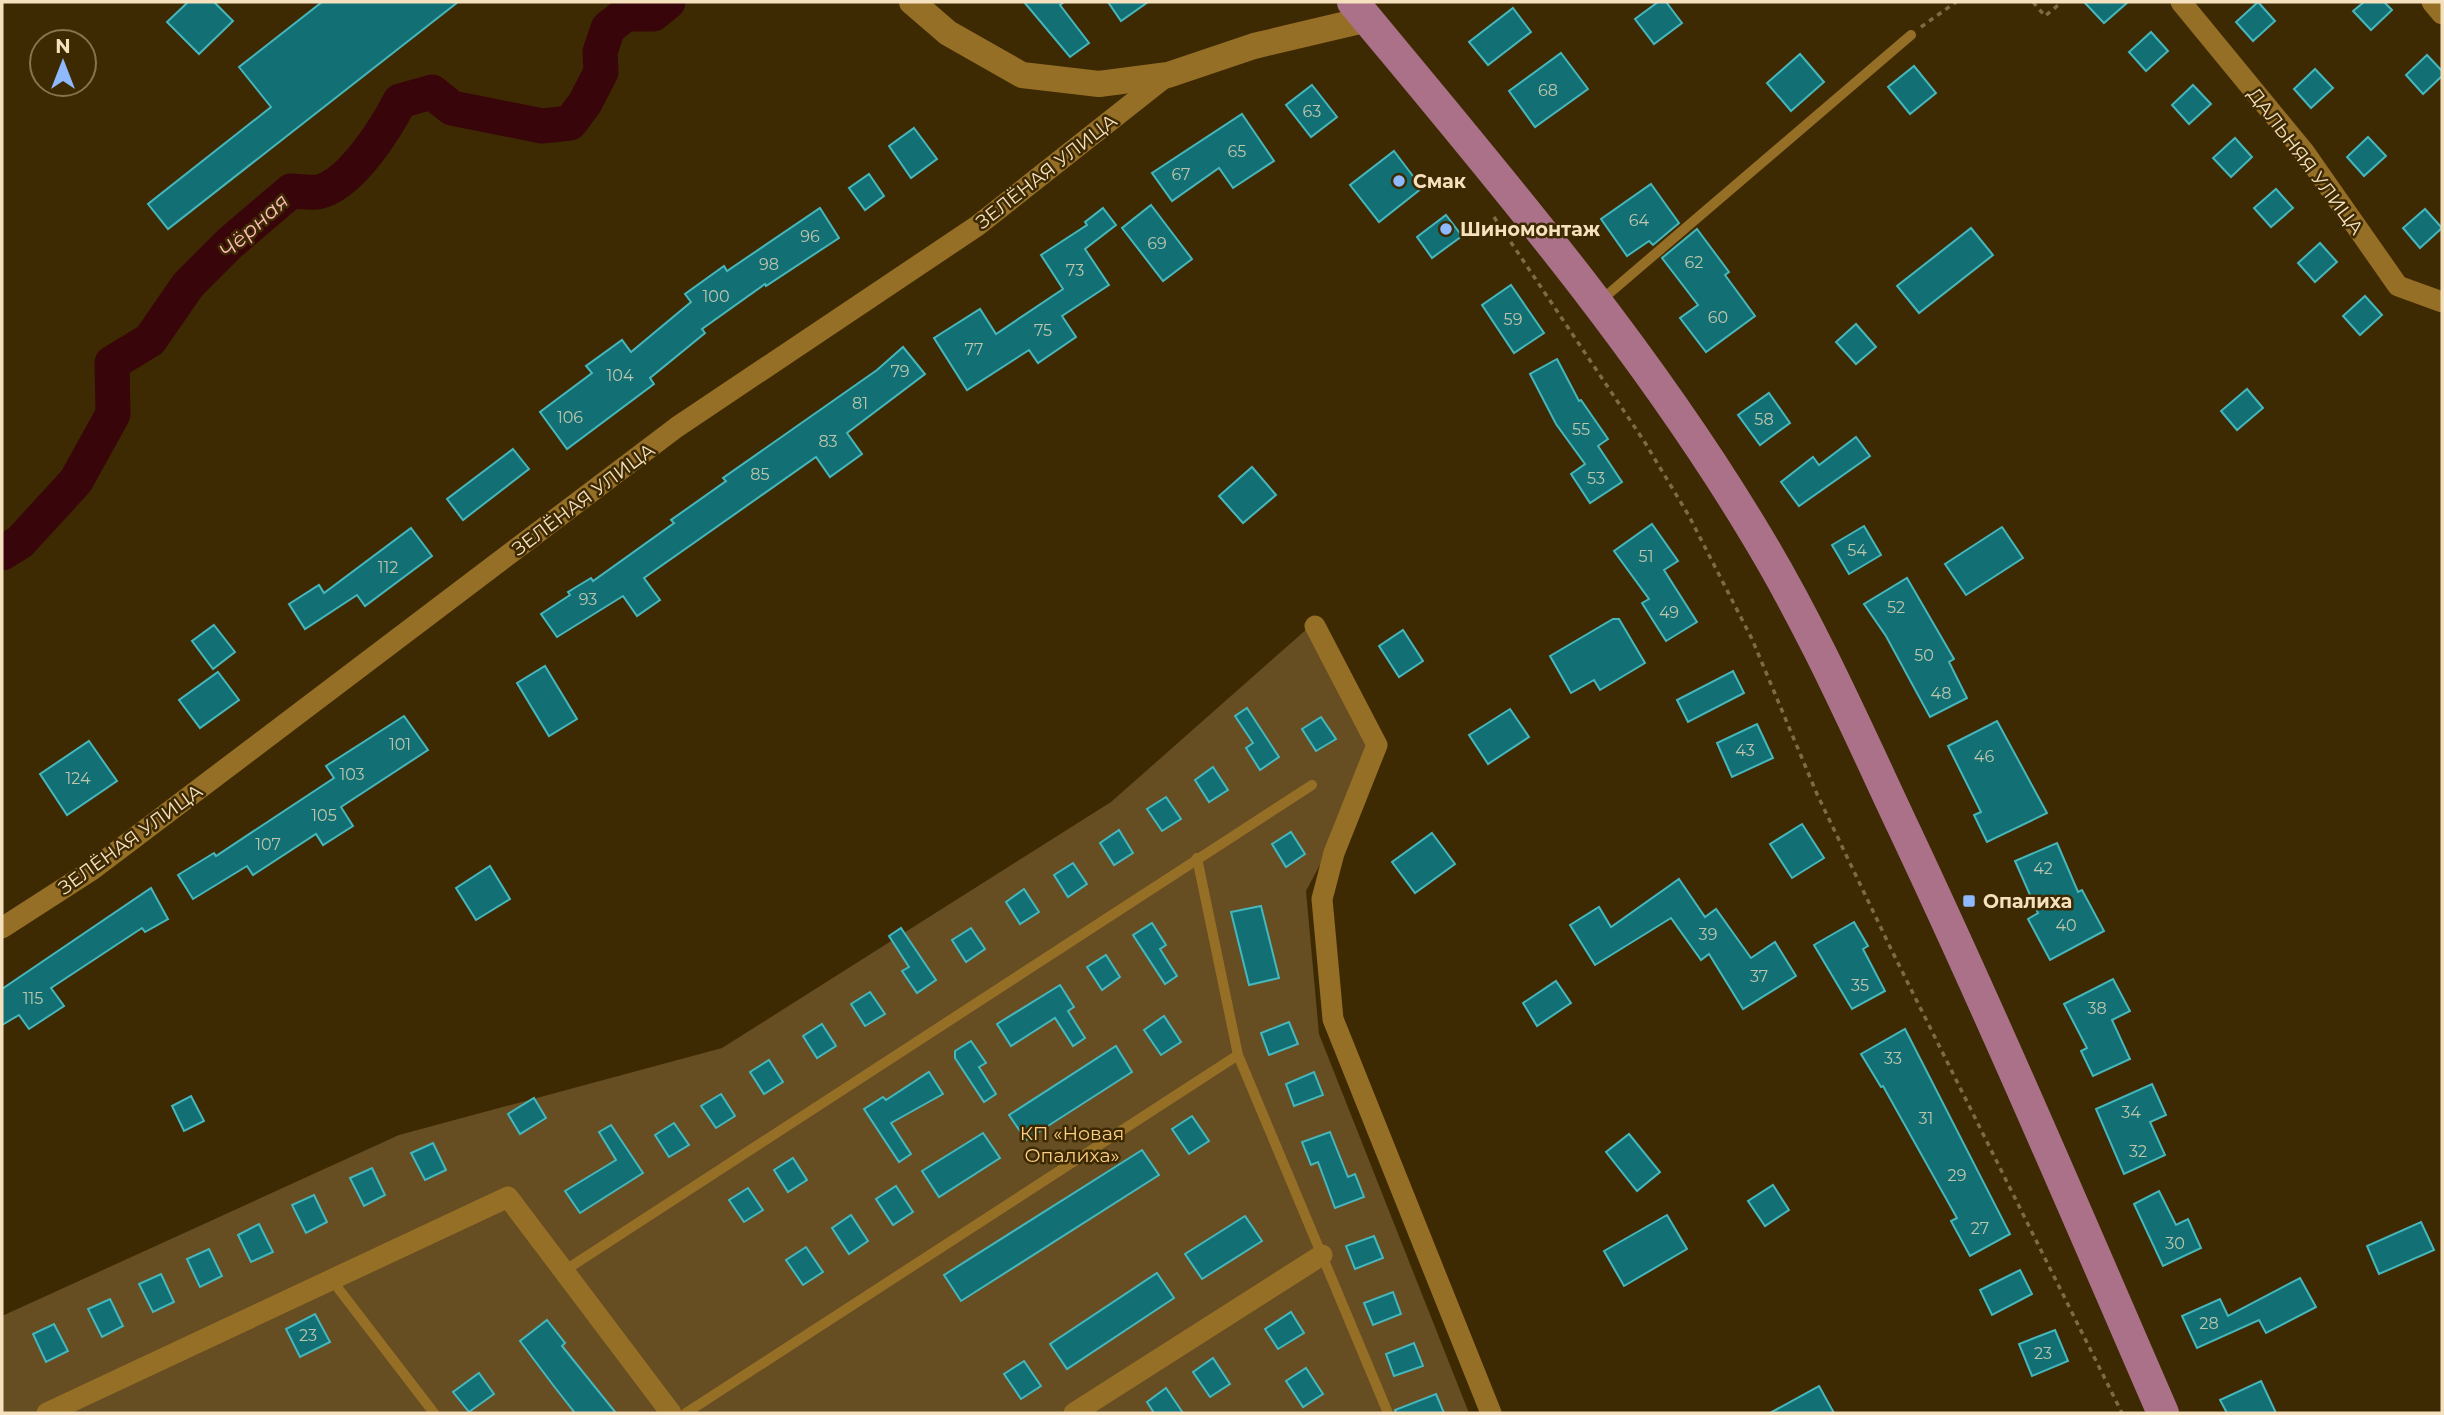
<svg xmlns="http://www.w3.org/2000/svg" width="2444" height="1415" viewBox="0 0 2444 1415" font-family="Montserrat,sans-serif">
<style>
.green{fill:#664d22}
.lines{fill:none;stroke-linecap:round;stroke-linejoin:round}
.river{stroke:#38050b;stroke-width:35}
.building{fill:#127074;stroke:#46b7bc;stroke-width:2}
.path{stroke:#7f6a45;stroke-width:3.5;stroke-dasharray:5 5;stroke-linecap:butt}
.service{stroke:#966f27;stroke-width:10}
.minor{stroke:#966f27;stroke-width:21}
.tertiary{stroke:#966f27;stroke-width:26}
.primary{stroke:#ab7189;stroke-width:32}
.poi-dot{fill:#8eb9fc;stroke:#3e2a02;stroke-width:2.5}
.labels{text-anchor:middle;stroke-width:5;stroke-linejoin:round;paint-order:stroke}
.number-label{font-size:16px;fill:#bdc5ac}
.street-label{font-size:19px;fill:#f6e1bf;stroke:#3e2a02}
.poi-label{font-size:19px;font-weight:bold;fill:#f6e1bf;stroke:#3e2a02;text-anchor:start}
.park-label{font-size:19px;fill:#fbcf86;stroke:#3e2a02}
.water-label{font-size:21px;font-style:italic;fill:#febbbb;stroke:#3e2a02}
</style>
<rect width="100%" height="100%" fill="#3e2a02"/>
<path class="green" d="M 1316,621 L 1383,746 L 1306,891 L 1319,1034 L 1469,1413 L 2,1413 L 2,1316 L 399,1135 L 722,1048 L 1111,802 Z"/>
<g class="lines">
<path class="river" d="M 2,553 L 20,542 L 76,481 L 113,414 L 112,363 L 150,340 L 188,285 L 230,243 L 291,191 C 299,191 310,193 318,192 C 351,185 386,128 400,101 L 432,92 L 452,108 L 542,126 L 570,123 L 585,103 L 601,72 L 600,52 L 608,28 L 626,14 L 653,14 L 668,2"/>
</g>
<g class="building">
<path d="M 188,2 L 214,2 L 233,21 L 199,54 L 167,22 Z"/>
<path d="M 322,2 L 458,2 L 168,229 L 148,204 L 271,107 L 239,67 Z"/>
<path d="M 1024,2 L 1064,2 L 1060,5 L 1089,43 L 1070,57 Z"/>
<path d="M 1108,2 L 1148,2 L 1121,21 Z"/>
<path d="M 1658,2 L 1666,2 L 1682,23 L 1654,44 L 1635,19 Z"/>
<path d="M 2084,2 L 2128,2 L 2104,23 Z"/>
<path d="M 2258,2 L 2275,21 L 2253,41 L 2236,22 Z"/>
<path d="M 2364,2 L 2384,2 L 2392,10 L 2371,30 L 2353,11 Z"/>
<path d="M 1513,8 L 1531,32 L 1488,65 L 1469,42 Z"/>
<path d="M 2151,32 L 2168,51 L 2146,71 L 2129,52 Z"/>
<path d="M 1561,53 L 1588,89 L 1535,127 L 1509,91 Z"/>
<path d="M 1800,54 L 1824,82 L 1791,111 L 1767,83 Z"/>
<path d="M 2427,55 L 2442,71 L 2442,76 L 2423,94 L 2406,75 Z"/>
<path d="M 1914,66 L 1936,93 L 1910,114 L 1888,87 Z"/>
<path d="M 2315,69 L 2333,88 L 2311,108 L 2294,89 Z"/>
<path d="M 1312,85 L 1337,117 L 1311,137 L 1286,105 Z"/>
<path d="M 2193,85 L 2211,104 L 2189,124 L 2172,105 Z"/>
<path d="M 1242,114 L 1274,161 L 1233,188 L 1219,168 L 1172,201 L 1152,173 Z"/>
<path d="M 914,128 L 937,159 L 911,178 L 889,146 Z"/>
<path d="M 2368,137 L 2386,156 L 2364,176 L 2347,157 Z"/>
<path d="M 2235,138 L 2252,157 L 2231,177 L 2213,158 Z"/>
<path d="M 1394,151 L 1422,188 L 1379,222 L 1350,185 Z"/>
<path d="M 869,174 L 884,196 L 865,210 L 849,188 Z"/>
<path d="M 1651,184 L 1679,223 L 1653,245 L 1649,241 L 1627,256 L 1601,219 Z"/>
<path d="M 2276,189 L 2293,208 L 2271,227 L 2254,208 Z"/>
<path d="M 1151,205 L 1192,259 L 1163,281 L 1122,228 Z"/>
<path d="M 820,208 L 839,238 L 766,286 L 765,284 L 702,329 L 705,333 L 650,378 L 654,384 L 567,449 L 540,412 L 592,373 L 586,366 L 622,340 L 631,352 L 691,302 L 685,294 L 724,266 L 727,271 Z"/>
<path d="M 1103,208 L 1116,225 L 1085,249 L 1109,285 L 1062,316 L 1076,337 L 1038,363 L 1029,350 L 967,390 L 934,338 L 980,309 L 996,334 L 1063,289 L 1041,255 L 1087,225 L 1085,222 Z"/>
<path d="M 2425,209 L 2442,228 L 2420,248 L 2403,228 Z"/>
<path d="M 1446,215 L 1462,236 L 1432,258 L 1417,237 Z"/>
<path d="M 1971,228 L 1993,255 L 1919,313 L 1897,286 Z"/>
<path d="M 1697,229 L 1729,272 L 1725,275 L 1755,316 L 1706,352 L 1680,318 L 1698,305 L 1662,258 Z"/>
<path d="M 2320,243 L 2337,262 L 2315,282 L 2298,263 Z"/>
<path d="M 1511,285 L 1544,333 L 1514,353 L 1482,305 Z"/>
<path d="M 2365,296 L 2382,315 L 2360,335 L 2343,316 Z"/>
<path d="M 1856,324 L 1876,347 L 1856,364 L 1836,342 Z"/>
<path d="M 903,347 L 925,374 L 847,433 L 862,454 L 830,477 L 816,457 L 644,578 L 660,600 L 637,616 L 623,596 L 557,637 L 541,614 L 570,595 L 568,592 L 591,578 L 593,581 L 674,523 L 671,520 L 726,481 L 723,478 L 877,370 Z"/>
<path d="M 1557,359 L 1579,401 L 1581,400 L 1608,439 L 1598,446 L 1622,482 L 1590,503 L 1571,474 L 1585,464 L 1556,424 L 1530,374 Z"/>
<path d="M 2247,389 L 2263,408 L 2237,430 L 2221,411 Z"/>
<path d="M 1769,393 L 1790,423 L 1760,445 L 1738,415 Z"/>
<path d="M 1856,437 L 1870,456 L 1799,506 L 1781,482 L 1813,457 L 1819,465 Z"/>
<path d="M 513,449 L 529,469 L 463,520 L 447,499 Z"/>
<path d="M 1252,467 L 1276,495 L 1243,523 L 1219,496 Z"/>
<path d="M 1652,524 L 1678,561 L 1664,570 L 1697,622 L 1666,641 L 1642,603 L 1649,599 L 1614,551 Z"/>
<path d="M 1864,526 L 1881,555 L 1849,574 L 1832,545 Z"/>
<path d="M 2002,527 L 2023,558 L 1966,595 L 1945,564 Z"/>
<path d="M 411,528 L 432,556 L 365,606 L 357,595 L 305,629 L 289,604 L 319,585 L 324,593 Z"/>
<path d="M 1907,578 L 1954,659 L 1949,662 L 1967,698 L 1930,717 L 1886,636 L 1864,604 Z"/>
<path d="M 1613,619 L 1619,619 L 1645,663 L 1600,690 L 1594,680 L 1571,693 L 1550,656 Z"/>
<path d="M 214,625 L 235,652 L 213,669 L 192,641 Z"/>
<path d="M 1403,630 L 1423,661 L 1399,677 L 1379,646 Z"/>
<path d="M 545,666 L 577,719 L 549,736 L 517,683 Z"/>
<path d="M 1733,671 L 1744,693 L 1688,722 L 1677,700 Z"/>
<path d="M 218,672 L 239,700 L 200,728 L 179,700 Z"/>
<path d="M 1247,708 L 1279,757 L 1260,770 L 1246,748 L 1253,743 L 1235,716 Z"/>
<path d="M 1510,709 L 1529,737 L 1488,764 L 1469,735 Z"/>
<path d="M 404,716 L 428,750 L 341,807 L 353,826 L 323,845 L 316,834 L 253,875 L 247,866 L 193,899 L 178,875 L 214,853 L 216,856 L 334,778 L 326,766 Z"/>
<path d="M 1321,717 L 1336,739 L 1316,751 L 1302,729 Z"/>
<path d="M 1997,721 L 2047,813 L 1987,842 L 1974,815 L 1981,812 L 1948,746 Z"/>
<path d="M 1757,724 L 1773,758 L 1732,777 L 1717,743 Z"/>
<path d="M 89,741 L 117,781 L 67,815 L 40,774 Z"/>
<path d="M 1213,767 L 1228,790 L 1209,802 L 1195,780 Z"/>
<path d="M 1166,797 L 1181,819 L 1162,831 L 1147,809 Z"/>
<path d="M 1802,824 L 1824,858 L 1792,878 L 1770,844 Z"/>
<path d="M 1119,830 L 1133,853 L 1114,865 L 1100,843 Z"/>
<path d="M 1291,832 L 1305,854 L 1286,867 L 1272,844 Z"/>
<path d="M 1432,833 L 1455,864 L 1415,893 L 1392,862 Z"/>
<path d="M 2057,843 L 2078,892 L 2082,890 L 2104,931 L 2050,960 L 2028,919 L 2038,913 L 2015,861 Z"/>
<path d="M 1073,863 L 1087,884 L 1068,897 L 1054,875 Z"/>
<path d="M 490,866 L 510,899 L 476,920 L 456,888 Z"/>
<path d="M 1679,879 L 1705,917 L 1716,909 L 1751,958 L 1775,942 L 1796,976 L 1743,1009 L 1709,954 L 1701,960 L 1671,918 L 1595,965 L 1570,925 L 1599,907 L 1611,927 Z"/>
<path d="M 151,888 L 168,919 L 145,932 L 142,928 L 51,988 L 64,1006 L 29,1029 L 19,1015 L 2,1025 L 2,989 Z"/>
<path d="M 1024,889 L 1039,912 L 1020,924 L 1006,902 Z"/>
<path d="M 1261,906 L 1279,978 L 1249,985 L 1231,912 Z"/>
<path d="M 1854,922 L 1868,946 L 1863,949 L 1885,991 L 1852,1009 L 1814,945 Z"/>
<path d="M 1152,923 L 1166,945 L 1160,949 L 1177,976 L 1165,984 L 1133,935 Z"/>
<path d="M 901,928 L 936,980 L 917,993 L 902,971 L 909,967 L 889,936 Z"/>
<path d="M 971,928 L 985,949 L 966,962 L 952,940 Z"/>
<path d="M 1106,955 L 1120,977 L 1102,990 L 1087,967 Z"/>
<path d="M 2113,979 L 2130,1011 L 2112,1020 L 2130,1059 L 2093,1076 L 2081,1051 L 2087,1048 L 2064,1004 Z"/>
<path d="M 1556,981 L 1571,1003 L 1537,1026 L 1523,1003 Z"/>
<path d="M 1060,985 L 1074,1007 L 1068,1011 L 1085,1038 L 1073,1046 L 1055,1018 L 1011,1046 L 997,1024 Z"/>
<path d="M 870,992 L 885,1014 L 865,1026 L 851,1004 Z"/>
<path d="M 1164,1016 L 1181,1042 L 1161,1055 L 1144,1030 Z"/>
<path d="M 1289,1022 L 1298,1044 L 1269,1055 L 1261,1033 Z"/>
<path d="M 822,1024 L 836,1046 L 817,1058 L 803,1036 Z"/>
<path d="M 1905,1029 L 2010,1234 L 1970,1256 L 1951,1221 L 1957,1218 L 1883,1086 L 1881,1087 L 1861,1054 Z"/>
<path d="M 971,1041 L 986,1063 L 979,1067 L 996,1094 L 984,1102 L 955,1058 L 955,1051 Z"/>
<path d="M 1116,1046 L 1132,1072 L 1026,1140 L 1009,1115 Z"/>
<path d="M 769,1060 L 783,1082 L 764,1094 L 750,1072 Z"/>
<path d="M 929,1072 L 943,1094 L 891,1123 L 911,1154 L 899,1162 L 864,1109 L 883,1097 L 886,1100 Z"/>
<path d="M 1314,1072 L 1323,1095 L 1294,1106 L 1286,1084 Z"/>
<path d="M 2152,1084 L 2166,1115 L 2150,1122 L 2165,1155 L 2124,1174 L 2096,1109 Z"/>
<path d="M 721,1094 L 735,1116 L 716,1128 L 701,1106 Z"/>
<path d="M 191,1096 L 204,1121 L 184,1131 L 172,1106 Z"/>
<path d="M 534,1098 L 546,1118 L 520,1134 L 508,1114 Z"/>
<path d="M 1192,1116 L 1209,1141 L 1189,1154 L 1172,1129 Z"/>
<path d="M 674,1123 L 689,1145 L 669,1157 L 655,1135 Z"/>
<path d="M 611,1125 L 643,1173 L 580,1213 L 565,1191 L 616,1160 L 599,1132 Z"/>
<path d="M 1330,1132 L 1348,1177 L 1355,1174 L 1364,1197 L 1335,1208 L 1318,1162 L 1311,1165 L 1302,1142 Z"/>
<path d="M 983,1133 L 1000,1158 L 939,1197 L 922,1171 Z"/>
<path d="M 1629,1134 L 1660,1172 L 1637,1191 L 1606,1152 Z"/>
<path d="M 433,1143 L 446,1170 L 425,1180 L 411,1153 Z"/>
<path d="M 1142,1150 L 1159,1175 L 961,1301 L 944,1275 Z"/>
<path d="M 793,1158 L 807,1180 L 788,1192 L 774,1170 Z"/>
<path d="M 372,1168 L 385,1195 L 364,1206 L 350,1178 Z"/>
<path d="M 1773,1185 L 1789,1210 L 1765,1226 L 1748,1201 Z"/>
<path d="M 896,1186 L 913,1212 L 893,1225 L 876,1199 Z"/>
<path d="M 748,1188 L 763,1210 L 744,1222 L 729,1200 Z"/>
<path d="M 2159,1191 L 2176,1225 L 2188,1219 L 2201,1248 L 2163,1266 L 2134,1204 Z"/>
<path d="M 314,1195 L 327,1222 L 306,1233 L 292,1205 Z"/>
<path d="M 851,1215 L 868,1241 L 849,1254 L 832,1228 Z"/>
<path d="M 1667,1215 L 1687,1249 L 1624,1286 L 1604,1251 Z"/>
<path d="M 1245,1216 L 1262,1241 L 1202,1279 L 1185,1254 Z"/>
<path d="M 2421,1222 L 2434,1250 L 2379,1274 L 2367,1246 Z"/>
<path d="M 259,1224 L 273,1252 L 251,1262 L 238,1235 Z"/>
<path d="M 1374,1236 L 1383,1258 L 1355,1269 L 1346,1246 Z"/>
<path d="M 806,1247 L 823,1272 L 803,1285 L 786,1260 Z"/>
<path d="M 209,1249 L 222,1276 L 200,1287 L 187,1259 Z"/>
<path d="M 2020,1270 L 2032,1294 L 1992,1315 L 1980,1290 Z"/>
<path d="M 1157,1273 L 1174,1298 L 1067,1369 L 1050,1344 Z"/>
<path d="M 161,1274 L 174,1302 L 153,1312 L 139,1284 Z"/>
<path d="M 2300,1278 L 2316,1307 L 2266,1333 L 2259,1320 L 2197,1348 L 2182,1316 L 2220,1299 L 2228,1316 Z"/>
<path d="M 1393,1292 L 1401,1314 L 1373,1325 L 1364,1303 Z"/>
<path d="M 110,1299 L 123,1326 L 102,1337 L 88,1309 Z"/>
<path d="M 1291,1312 L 1304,1333 L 1278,1349 L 1265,1329 Z"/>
<path d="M 315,1314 L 330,1342 L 300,1357 L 286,1329 Z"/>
<path d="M 547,1320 L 565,1343 L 562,1346 L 616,1413 L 575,1413 L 553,1385 L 520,1341 Z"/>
<path d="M 54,1324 L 68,1351 L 46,1362 L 33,1334 Z"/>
<path d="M 2055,1330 L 2068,1361 L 2032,1376 L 2019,1344 Z"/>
<path d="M 1414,1343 L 1423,1366 L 1394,1376 L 1386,1354 Z"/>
<path d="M 1213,1358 L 1230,1384 L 1210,1397 L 1193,1372 Z"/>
<path d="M 1024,1361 L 1041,1386 L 1021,1399 L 1004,1374 Z"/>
<path d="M 1306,1368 L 1323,1394 L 1303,1407 L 1286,1381 Z"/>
<path d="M 479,1373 L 494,1394 L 469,1412 L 453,1392 Z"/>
<path d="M 2261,1381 L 2276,1413 L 2227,1413 L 2220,1400 Z"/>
<path d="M 1819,1386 L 1834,1413 L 1770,1413 Z"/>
<path d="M 1166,1388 L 1183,1413 L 1154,1413 L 1147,1402 Z"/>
<path d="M 1436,1394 L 1444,1413 L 1396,1413 L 1395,1410 Z"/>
</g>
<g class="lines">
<g class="path">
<path d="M 2033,2 L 2045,16 L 2062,2"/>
<path d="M 1921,27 L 1956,2"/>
<path d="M 1494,217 L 1644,441 L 1689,516 L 1752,639 L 1817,794 L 1892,951 L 2122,1413"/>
</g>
<g class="service">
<path d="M 1599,302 L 1911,35"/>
<path d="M 1197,858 L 1238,1055 L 1388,1413"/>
<path d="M 564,1271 L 1312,785"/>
<path d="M 331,1279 L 434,1413"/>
<path d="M 686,1413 L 1238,1055"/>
</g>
<g class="minor">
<path d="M 2181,2 L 2305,153 L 2398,286 L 2442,302"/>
<path d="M 2432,2 L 2442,14"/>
<path d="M 1315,626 L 1377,745 L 1334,853 L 1322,899 L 1333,1019 L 1491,1413"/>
<path d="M 2,928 L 92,870 L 677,427 L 977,226 L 1168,75"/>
<path d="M 47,1413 L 508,1197 L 671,1413"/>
<path d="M 1074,1413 L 1322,1255"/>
</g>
<path class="tertiary" d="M 912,2 L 948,33 L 1022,75 L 1099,84 L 1168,75 L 1254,46 L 1368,19"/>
<path class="primary" d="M 1353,2 C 1494,172 1641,343 1755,533 C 1812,627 1856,727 1903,827 C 1994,1020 2078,1217 2163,1413"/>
</g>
<g class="poi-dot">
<circle cx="1399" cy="181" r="7"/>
<circle cx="1446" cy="229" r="7"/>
<rect x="1962" y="894" width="14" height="14" rx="3.5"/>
</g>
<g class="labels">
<g class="number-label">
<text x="1548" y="96">68</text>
<text x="1312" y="117">63</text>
<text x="1237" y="157">65</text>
<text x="1181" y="180">67</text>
<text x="1639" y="226">64</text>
<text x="810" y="242">96</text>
<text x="1157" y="249">69</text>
<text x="1694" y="268">62</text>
<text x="769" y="270">98</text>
<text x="1075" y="276">73</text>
<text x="716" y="302">100</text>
<text x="1718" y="323">60</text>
<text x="1513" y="325">59</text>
<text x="1043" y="336">75</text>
<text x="974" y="355">77</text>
<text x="900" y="377">79</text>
<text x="620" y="381">104</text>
<text x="860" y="409">81</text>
<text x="570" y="423">106</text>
<text x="1764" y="425">58</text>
<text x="1581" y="435">55</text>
<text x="828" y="447">83</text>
<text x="760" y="480">85</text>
<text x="1596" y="484">53</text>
<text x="1857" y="556">54</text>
<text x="1646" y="562">51</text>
<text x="388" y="573">112</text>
<text x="588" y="605">93</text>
<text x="1896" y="613">52</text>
<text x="1669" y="618">49</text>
<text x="1924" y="661">50</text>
<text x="1941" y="699">48</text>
<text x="400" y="750">101</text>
<text x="1745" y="756">43</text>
<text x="1984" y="762">46</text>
<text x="352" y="780">103</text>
<text x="78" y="784">124</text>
<text x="324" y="821">105</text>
<text x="268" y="850">107</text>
<text x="2043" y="874">42</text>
<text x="2066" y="931">40</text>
<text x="1708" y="940">39</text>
<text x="1759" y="982">37</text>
<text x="1860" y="991">35</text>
<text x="33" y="1004">115</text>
<text x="2097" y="1014">38</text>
<text x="1893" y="1064">33</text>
<text x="2131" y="1118">34</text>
<text x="1926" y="1124">31</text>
<text x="2138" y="1157">32</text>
<text x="1957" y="1181">29</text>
<text x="1980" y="1234">27</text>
<text x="2175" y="1249">30</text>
<text x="2209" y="1329">28</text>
<text x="308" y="1341">23</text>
<text x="2043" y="1359">23</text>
</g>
<g class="street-label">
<text transform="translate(2306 161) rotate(53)" y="7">ДАЛЬНЯЯ УЛИЦА</text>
<text transform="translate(1046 171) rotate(-38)" y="7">ЗЕЛЁНАЯ УЛИЦА</text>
<text transform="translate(583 499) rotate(-37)" y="7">ЗЕЛЁНАЯ УЛИЦА</text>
<text transform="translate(130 839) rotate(-36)" y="7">ЗЕЛЁНАЯ УЛИЦА</text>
</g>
<g class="poi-label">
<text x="1413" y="188">Смак</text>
<text x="1460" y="236">Шиномонтаж</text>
<text x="1983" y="908">Опалиха</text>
</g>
<g class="park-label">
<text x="1072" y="1140">КП «Новая<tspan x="1072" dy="22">Опалиха»</tspan></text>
</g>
<g class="water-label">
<text transform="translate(254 226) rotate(-42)" y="7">Чёрная</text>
</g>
</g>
<rect width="2444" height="1415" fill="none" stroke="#f6e1bf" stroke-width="7"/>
<g transform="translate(63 63)"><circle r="33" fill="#3e2a02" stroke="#88734e" stroke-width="2"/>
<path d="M0-5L12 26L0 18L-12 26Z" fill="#8eb9fc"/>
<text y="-10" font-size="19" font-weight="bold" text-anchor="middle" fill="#f6e1bf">N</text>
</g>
</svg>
